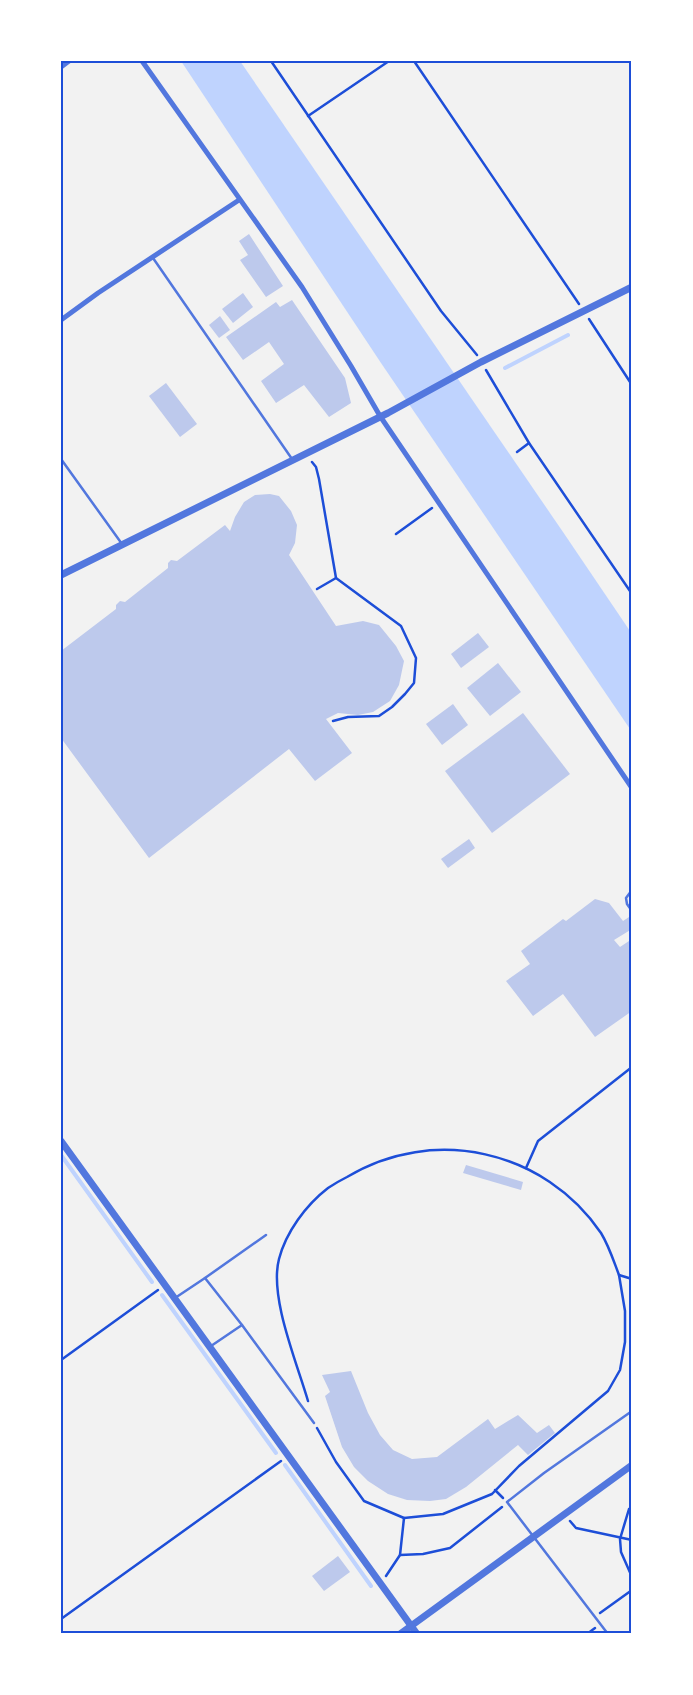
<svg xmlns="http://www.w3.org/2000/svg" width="693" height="1695" viewBox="0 0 693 1695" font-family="Overpass,sans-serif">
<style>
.water{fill:#bfd3fe}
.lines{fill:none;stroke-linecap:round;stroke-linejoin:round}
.stream{stroke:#bfd3fe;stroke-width:4}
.building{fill:#bdc9ec}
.path{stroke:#1d4ed8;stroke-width:2.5}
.service{stroke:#5277de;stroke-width:2.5}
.minor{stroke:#5277de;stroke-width:5}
.tertiary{stroke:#5277de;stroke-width:7}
.neatline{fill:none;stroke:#1d4ed8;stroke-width:2}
</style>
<rect width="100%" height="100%" fill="#f2f2f2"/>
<path class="water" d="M 181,61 L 240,61 L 563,532 L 632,634 L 632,732 L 381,363 Z"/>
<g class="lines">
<g class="stream">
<path d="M 505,368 L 568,335"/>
<path d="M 61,1155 L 152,1282"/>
<path d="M 162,1295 L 276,1453"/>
<path d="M 285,1465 L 371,1586"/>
</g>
</g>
<g class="building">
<path d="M 249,234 L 283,286 L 266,297 L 240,260 L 248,255 L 239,241 Z"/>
<path d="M 243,293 L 253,307 L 233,323 L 222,309 Z"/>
<path d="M 292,300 L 345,378 L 351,403 L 329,417 L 304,385 L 276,403 L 261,381 L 284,364 L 269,342 L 243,360 L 226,337 L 276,302 L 280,307 Z"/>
<path d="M 220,316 L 230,330 L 219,338 L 209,325 Z"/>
<path d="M 166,383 L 197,424 L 180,437 L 149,396 Z"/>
<path d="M 270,494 L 279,496 L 291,511 L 297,525 L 295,543 L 289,555 L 336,626 L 363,621 L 379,625 L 396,646 L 404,661 L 399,685 L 390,701 L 373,712 L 358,715 L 338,713 L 326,719 L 352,753 L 315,781 L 289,749 L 149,858 L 61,738 L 61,651 L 116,609 L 116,605 L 120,601 L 125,602 L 168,568 L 168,563 L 171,560 L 177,561 L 225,525 L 230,531 L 235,517 L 244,502 L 255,495 Z"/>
<path d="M 478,633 L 489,647 L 461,668 L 451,654 Z"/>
<path d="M 498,663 L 521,692 L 490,716 L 467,688 Z"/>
<path d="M 453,704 L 468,725 L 442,745 L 426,724 Z"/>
<path d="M 523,713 L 570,774 L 492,833 L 445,771 Z"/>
<path d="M 469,839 L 475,848 L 448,868 L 441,859 Z"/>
<path d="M 595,899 L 609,903 L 623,921 L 632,915 L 632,929 L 614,940 L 620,947 L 632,939 L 632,1011 L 595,1037 L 563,994 L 533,1016 L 506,981 L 530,964 L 521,951 L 563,919 L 566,921 Z"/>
<path d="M 466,1165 L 523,1182 L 521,1190 L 463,1173 Z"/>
<path d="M 351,1371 L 368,1413 L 380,1435 L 393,1450 L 412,1459 L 437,1457 L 488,1419 L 495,1429 L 518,1415 L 537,1433 L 549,1425 L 555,1433 L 528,1455 L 518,1445 L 466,1487 L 446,1499 L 430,1501 L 407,1500 L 388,1494 L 368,1481 L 354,1467 L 342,1447 L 325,1396 L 330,1392 L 322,1375 Z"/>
<path d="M 338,1556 L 350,1572 L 324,1591 L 312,1576 Z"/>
</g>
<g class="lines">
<g class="path">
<path d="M 271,61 L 441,311 L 477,355"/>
<path d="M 414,61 L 579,304"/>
<path d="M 308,116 L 389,61"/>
<path d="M 589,319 L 632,385"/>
<path d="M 486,370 L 529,443 L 632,594"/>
<path d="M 517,452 L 529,443"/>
<path d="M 312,462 L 316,467 L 319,479 L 336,578 L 401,626 L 416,658 L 414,683 L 405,694 L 392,707 L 379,716 L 348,717 L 333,721"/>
<path d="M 396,534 L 432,508"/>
<path d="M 317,589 L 336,578"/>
<path d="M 631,624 L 632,623"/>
<path d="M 526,1168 L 538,1141 L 632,1067"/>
<path d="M 61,1360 L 158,1290"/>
<path d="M 308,1401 C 297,1363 269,1297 279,1259 C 286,1232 306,1205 328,1188 C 334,1184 341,1180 347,1177 C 433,1125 545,1150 601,1233 C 609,1246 614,1262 619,1275 L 632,1279"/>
<path d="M 317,1428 L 336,1462 L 364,1501 L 404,1518 L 443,1514 L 492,1494 L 519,1466 L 608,1391 L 620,1370 L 625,1342 L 625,1311 L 619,1275"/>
<path d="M 495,1490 L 503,1498"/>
<path d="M 632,1507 L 629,1509 L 620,1539 L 621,1552 L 632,1577"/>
<path d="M 570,1521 L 576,1528 L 632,1540"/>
<path d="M 400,1555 L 423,1554 L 450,1548 L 502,1507"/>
<path d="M 386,1576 L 400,1555 L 404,1518"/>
<path d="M 600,1613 L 632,1590"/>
<path d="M 61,1619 L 281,1461"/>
<path d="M 587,1634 L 595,1628"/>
</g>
<g class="service">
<path d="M 153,258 L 292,459"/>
<path d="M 61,459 L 122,544"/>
<path d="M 632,890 L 626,898 L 627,904 L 632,911"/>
<path d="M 205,1278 L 266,1235"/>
<path d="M 175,1298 L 205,1278 L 242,1325 L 211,1346"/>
<path d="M 242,1325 L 314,1423"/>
<path d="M 608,1634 L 507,1502 L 544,1473 L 632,1411"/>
</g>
<g class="minor">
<path d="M 142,61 L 302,287 L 351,366 L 380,416 L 632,788"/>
<path d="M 61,67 L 69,61"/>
<path d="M 61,320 L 98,293 L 239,200"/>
</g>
<g class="tertiary">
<path d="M 61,575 L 388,413 L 481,362 L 632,287"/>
<path d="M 61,1141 L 417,1634"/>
<path d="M 400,1634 L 632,1465"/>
</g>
</g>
<rect width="693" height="1695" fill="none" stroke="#ffffff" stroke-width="125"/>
<rect x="62" y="62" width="568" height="1570" class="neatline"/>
</svg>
